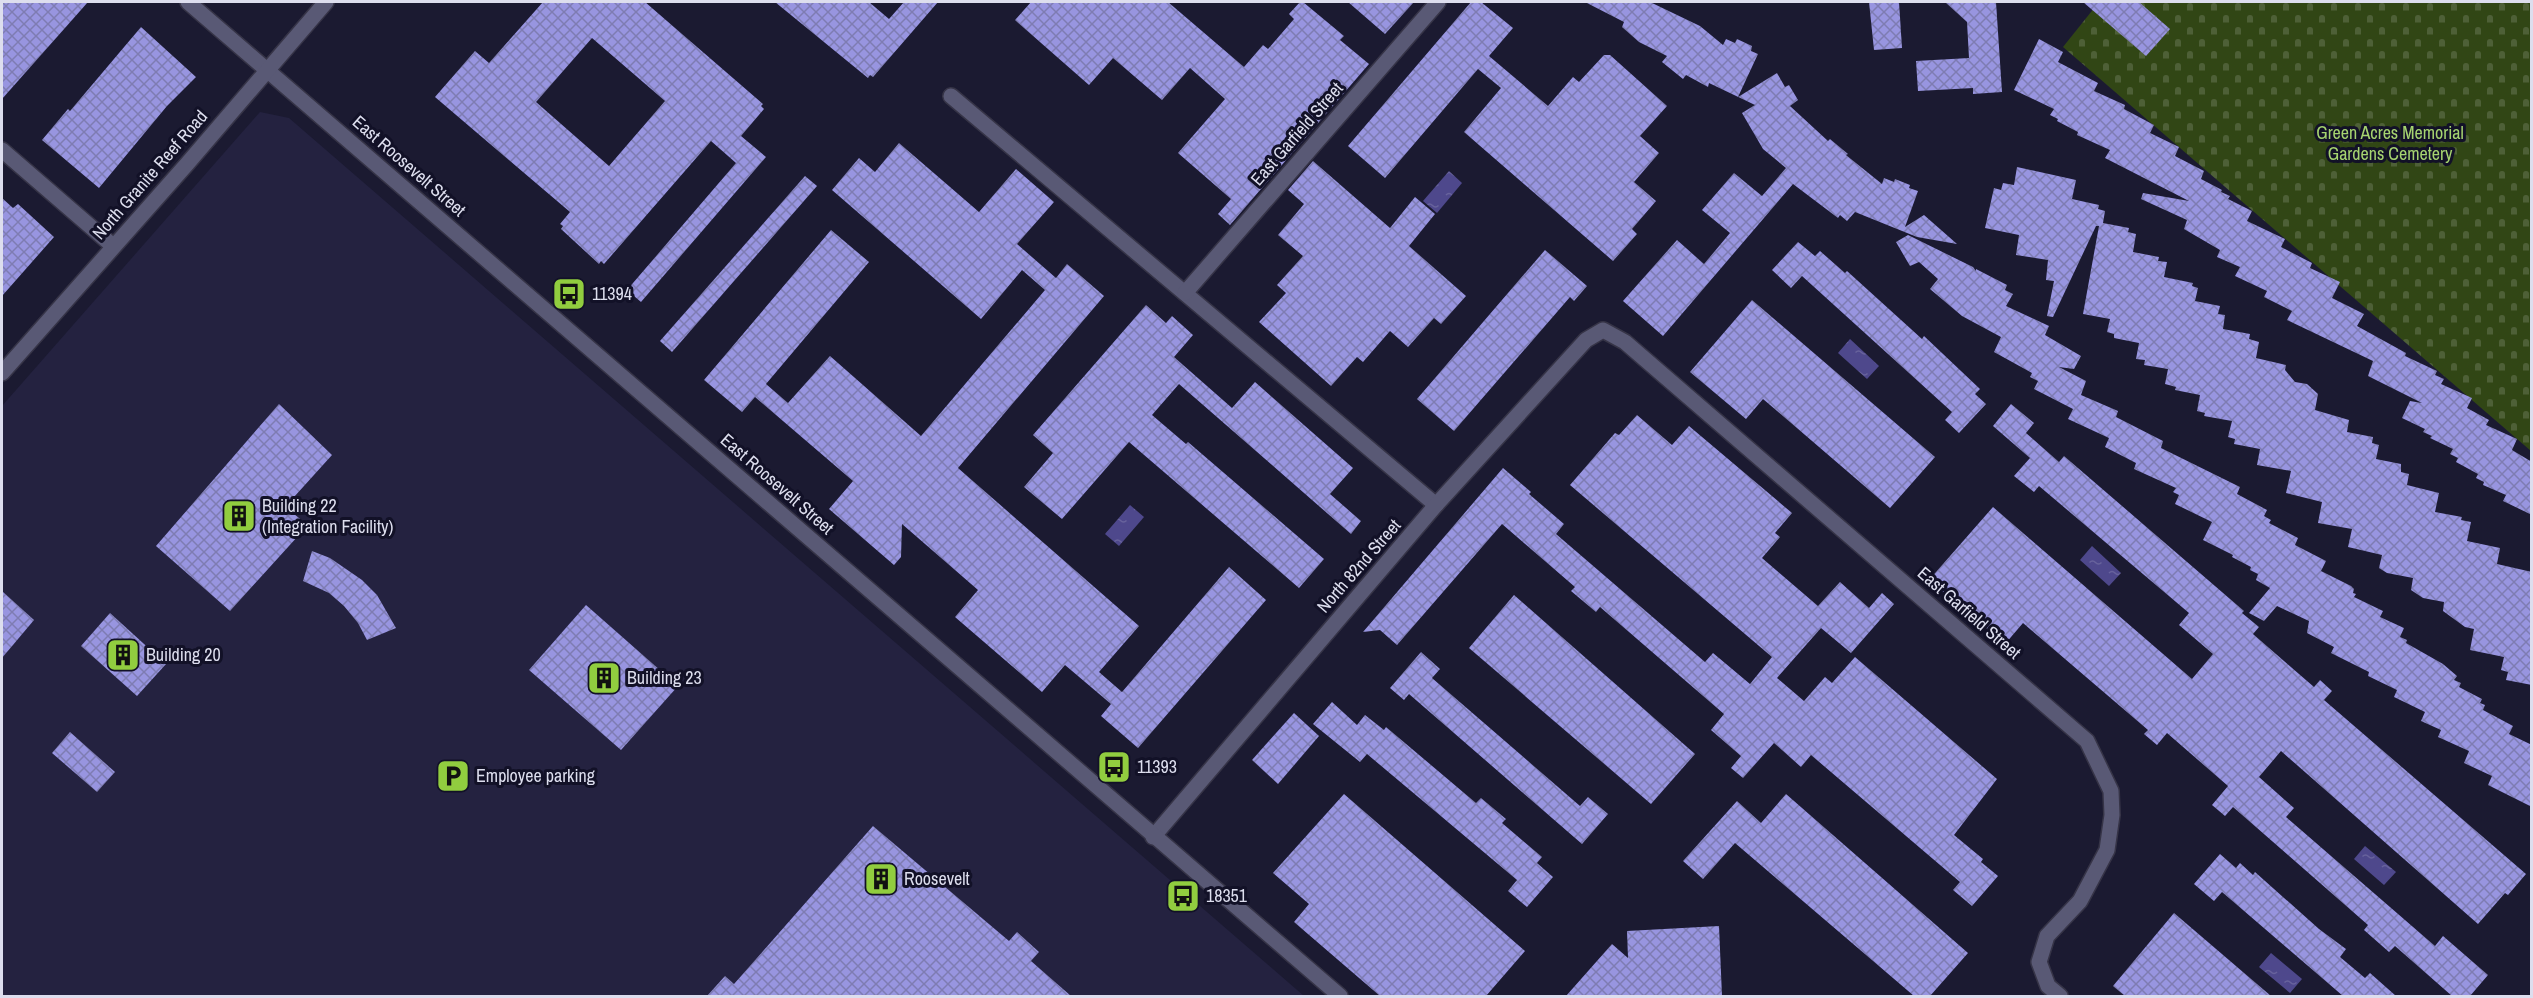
<svg xmlns="http://www.w3.org/2000/svg" width="2533" height="998" viewBox="0 0 2533 998" font-family="'Archivo Narrow',sans-serif">
<style>
.built{fill:#242240}
.cemetery{fill:url(#cemetery-stones)}
.water{fill:url(#water-ripples)}
.building{fill:url(#building-cross-hatch);fill-rule:evenodd}
.lines{fill:none;stroke-linecap:round;stroke-linejoin:round}
.street-casing{stroke:#363447;stroke-width:18}
.secondary-casing{stroke:#363447;stroke-width:18}
.street{stroke:#595975;stroke-width:15}
.secondary{stroke:#595975;stroke-width:15}
.labels{text-anchor:middle;stroke-width:6;stroke-linejoin:round;paint-order:stroke}
.park-label{font-size:18px;fill:#a6d470;stroke:#121127}
.street-label{font-size:18px;fill:#dddeee;stroke:#121127}
.poi-label{font-size:18px;fill:#dddeee;stroke:#121127;text-anchor:start}
</style>
<defs>
<pattern id="cemetery-stones" width="16" height="16" patternUnits="userSpaceOnUse" patternTransform="scale(1.5)"><rect width="16" height="16" fill="#314615"/><path d="M2 7V4a2 2 0 0 1 4 0v3zM10 15v-3a2 2 0 0 1 4 0v3z" fill="#4e6037"/></pattern>
<pattern id="water-ripples" width="26" height="14" patternUnits="userSpaceOnUse" patternTransform="scale(1.5)"><rect width="26" height="14" fill="#4e488c"/><path d="M2 4q2-2 4 0t4 0M15 11q2-2 4 0t4 0" fill="none" stroke="#67629c"/></pattern>
<pattern id="building-cross-hatch" width="8" height="8" patternUnits="userSpaceOnUse" patternTransform="scale(1.5)"><rect width="8" height="8" fill="#9895e0"/><path d="M0 0l8 8M0 8l8-8" fill="none" stroke="#7e7cb2"/></pattern>
</defs>
<rect width="100%" height="100%" fill="#1b1a31"/>
<path class="built" d="M 260,112 L 289,118 L 1304,996 L 2,996 L 2,406 Z"/>
<path class="cemetery" d="M 2099,2 L 2531,2 L 2531,451 L 2063,47 Z"/>
<g class="water">
<path d="M 1449,171 L 1462,183 L 1437,213 L 1423,201 Z"/>
<path d="M 1850,339 L 1879,366 L 1867,379 L 1838,353 Z"/>
<path d="M 1130,505 L 1144,517 L 1119,546 L 1105,534 Z"/>
<path d="M 2092,546 L 2121,573 L 2109,586 L 2080,560 Z"/>
<path d="M 2365,846 L 2396,872 L 2384,885 L 2354,859 Z"/>
<path d="M 2271,953 L 2302,979 L 2290,993 L 2259,967 Z"/>
</g>
<g class="building">
<path d="M 2,2 L 88,2 L 2,99 Z"/>
<path d="M 543,2 L 645,2 L 763,104 L 761,106 L 764,109 L 741,136 L 766,157 L 641,302 L 627,290 L 736,163 L 711,141 L 604,264 L 601,261 L 599,264 L 561,229 L 563,226 L 560,224 L 570,212 L 435,97 L 475,51 L 489,63 ZM 592,38 L 665,101 L 609,166 L 536,102 Z"/>
<path d="M 775,2 L 869,2 L 889,19 L 904,2 L 938,2 L 873,77 L 870,75 L 868,78 Z"/>
<path d="M 1031,2 L 1168,2 L 1244,67 L 1263,45 L 1268,49 L 1294,19 L 1289,14 L 1300,2 L 1303,2 L 1344,36 L 1340,40 L 1369,64 L 1230,225 L 1218,214 L 1231,199 L 1178,153 L 1225,99 L 1190,68 L 1162,100 L 1113,58 L 1089,85 L 1015,20 Z"/>
<path d="M 1348,2 L 1414,2 L 1385,34 Z"/>
<path d="M 1471,2 L 1481,2 L 1513,28 L 1489,56 L 1548,106 L 1573,77 L 1579,82 L 1604,55 L 1610,55 L 1667,106 L 1640,136 L 1659,153 L 1634,182 L 1656,201 L 1632,229 L 1637,234 L 1613,261 L 1464,132 L 1501,88 L 1478,69 L 1385,178 L 1348,146 Z"/>
<path d="M 1585,2 L 1650,2 L 1700,26 L 1723,45 L 1726,39 L 1735,43 L 1737,39 L 1752,46 L 1751,51 L 1758,54 L 1738,97 L 1777,73 L 1785,87 L 1789,85 L 1798,100 L 1790,106 L 1828,141 L 1830,139 L 1848,154 L 1846,155 L 1882,184 L 1884,178 L 1894,182 L 1895,179 L 1910,185 L 1909,188 L 1918,191 L 1905,227 L 1924,215 L 1957,244 L 1917,237 L 1855,212 L 1847,221 L 1840,215 L 1838,218 L 1793,184 L 1663,336 L 1623,301 L 1677,240 L 1704,264 L 1730,233 L 1702,210 L 1734,173 L 1762,196 L 1786,168 L 1763,149 L 1742,113 L 1755,105 L 1709,83 L 1708,87 L 1686,75 L 1683,79 L 1662,62 L 1667,56 L 1639,42 L 1622,27 L 1624,22 Z"/>
<path d="M 1869,2 L 1899,2 L 1902,48 L 1874,50 Z"/>
<path d="M 1945,2 L 1996,2 L 2002,92 L 1973,94 L 1973,88 L 1918,91 L 1916,61 L 1969,58 L 1967,22 Z"/>
<path d="M 2083,2 L 2139,2 L 2170,29 L 2146,56 Z"/>
<path d="M 141,27 L 196,77 L 167,106 L 99,188 L 42,140 L 68,109 L 70,111 Z"/>
<path d="M 2039,39 L 2063,52 L 2058,62 L 2098,83 L 2094,91 L 2125,105 L 2124,109 L 2154,125 L 2150,133 L 2179,147 L 2175,156 L 2204,171 L 2201,179 L 2222,190 L 2221,192 L 2230,196 L 2228,199 L 2252,211 L 2247,221 L 2285,239 L 2281,247 L 2312,263 L 2310,268 L 2340,282 L 2332,298 L 2364,314 L 2357,326 L 2406,353 L 2405,356 L 2437,371 L 2435,375 L 2444,379 L 2441,384 L 2472,398 L 2467,408 L 2489,420 L 2486,425 L 2517,439 L 2512,450 L 2532,462 L 2532,515 L 2503,501 L 2506,495 L 2483,485 L 2484,482 L 2476,478 L 2478,474 L 2456,462 L 2458,458 L 2450,454 L 2453,449 L 2430,438 L 2432,436 L 2423,432 L 2425,429 L 2402,418 L 2410,401 L 2422,403 L 2368,376 L 2373,361 L 2287,320 L 2292,311 L 2264,297 L 2267,291 L 2235,276 L 2240,267 L 2217,257 L 2220,250 L 2184,229 L 2187,220 L 2141,199 L 2143,193 L 2189,201 L 2105,158 L 2110,150 L 2077,135 L 2078,132 L 2057,121 L 2058,119 L 2050,115 L 2054,109 L 2014,90 Z"/>
<path d="M 899,143 L 979,212 L 1016,169 L 1054,202 L 1017,244 L 1056,278 L 1067,264 L 1104,296 L 958,468 L 1139,626 L 1099,672 L 1122,692 L 1229,567 L 1266,600 L 1138,748 L 1101,716 L 1111,704 L 1065,665 L 1042,692 L 955,617 L 978,590 L 902,524 L 901,557 L 894,565 L 829,509 L 853,481 L 755,397 L 742,412 L 704,380 L 831,230 L 869,262 L 766,384 L 788,403 L 830,356 L 921,436 L 1045,290 L 1022,270 L 981,319 L 832,190 L 859,158 L 875,172 Z"/>
<path d="M 1313,161 L 1390,228 L 1415,197 L 1435,214 L 1409,246 L 1466,296 L 1441,324 L 1434,318 L 1408,347 L 1390,331 L 1363,362 L 1357,357 L 1331,386 L 1259,322 L 1286,293 L 1277,285 L 1303,256 L 1278,235 L 1304,204 L 1288,190 Z"/>
<path d="M 2017,167 L 2076,180 L 2072,199 L 2099,205 L 2098,209 L 2105,211 L 2103,223 L 2129,228 L 2128,232 L 2136,234 L 2133,252 L 2159,257 L 2158,261 L 2167,262 L 2164,277 L 2193,283 L 2192,286 L 2198,288 L 2195,301 L 2220,306 L 2218,314 L 2225,315 L 2223,329 L 2250,334 L 2249,339 L 2259,342 L 2256,358 L 2286,365 L 2285,370 L 2295,382 L 2307,384 L 2318,394 L 2315,410 L 2349,420 L 2347,432 L 2373,437 L 2372,443 L 2379,445 L 2376,459 L 2401,464 L 2401,472 L 2409,474 L 2407,485 L 2439,493 L 2435,512 L 2462,517 L 2461,520 L 2471,522 L 2467,541 L 2500,548 L 2497,564 L 2532,572 L 2532,685 L 2506,680 L 2508,672 L 2501,670 L 2504,657 L 2470,650 L 2474,629 L 2465,627 L 2443,611 L 2444,602 L 2423,598 L 2411,590 L 2413,578 L 2387,573 L 2379,568 L 2382,555 L 2348,547 L 2352,529 L 2318,523 L 2322,502 L 2286,493 L 2291,471 L 2257,465 L 2260,449 L 2234,444 L 2235,439 L 2228,437 L 2232,421 L 2204,416 L 2205,413 L 2197,411 L 2200,395 L 2175,390 L 2176,387 L 2165,384 L 2168,369 L 2144,365 L 2145,360 L 2136,359 L 2139,343 L 2114,338 L 2114,334 L 2107,332 L 2110,319 L 2083,314 L 2099,226 L 2096,226 L 2053,317 L 2047,316 L 2054,281 L 2046,280 L 2048,260 L 2016,255 L 2019,235 L 1985,228 L 1994,188 L 2001,190 L 2003,183 L 2014,185 Z"/>
<path d="M 805,176 L 817,186 L 672,352 L 660,341 Z"/>
<path d="M 2,198 L 13,208 L 18,204 L 54,237 L 2,296 Z"/>
<path d="M 1908,235 L 1973,267 L 1976,271 L 1976,269 L 2007,285 L 2005,290 L 2013,294 L 2006,306 L 2049,326 L 2045,335 L 2081,356 L 2074,369 L 2059,367 L 2086,381 L 2081,395 L 2118,411 L 2116,417 L 2163,441 L 2161,448 L 2240,487 L 2237,494 L 2267,510 L 2264,516 L 2271,520 L 2269,523 L 2298,538 L 2295,545 L 2326,561 L 2321,571 L 2351,586 L 2354,589 L 2353,593 L 2356,594 L 2354,597 L 2383,611 L 2380,617 L 2404,628 L 2400,637 L 2407,640 L 2406,643 L 2443,664 L 2457,676 L 2454,680 L 2461,683 L 2459,687 L 2482,699 L 2480,703 L 2485,705 L 2483,710 L 2513,726 L 2509,734 L 2532,745 L 2532,807 L 2488,785 L 2492,776 L 2464,763 L 2469,751 L 2438,737 L 2441,730 L 2421,721 L 2425,712 L 2394,697 L 2397,690 L 2368,676 L 2369,672 L 2331,653 L 2334,647 L 2307,633 L 2309,621 L 2277,606 L 2264,621 L 2249,613 L 2270,588 L 2256,580 L 2258,574 L 2250,570 L 2251,567 L 2232,557 L 2233,555 L 2203,540 L 2212,522 L 2175,504 L 2179,495 L 2173,492 L 2176,488 L 2134,469 L 2136,463 L 2105,447 L 2109,438 L 2068,419 L 2073,409 L 2034,389 L 2038,381 L 2030,377 L 2032,373 L 1994,352 L 2001,337 L 1962,316 L 1930,289 L 1938,279 L 1919,262 L 1910,266 L 1896,242 Z"/>
<path d="M 1798,242 L 1815,256 L 1820,251 L 1845,273 L 1847,271 L 1922,339 L 1924,336 L 1980,389 L 1975,394 L 1986,404 L 1959,433 L 1945,420 L 1952,412 L 1802,276 L 1791,288 L 1772,270 Z"/>
<path d="M 1545,250 L 1587,286 L 1574,301 L 1570,297 L 1454,431 L 1417,399 Z"/>
<path d="M 1752,300 L 1935,457 L 1890,508 L 1763,399 L 1746,419 L 1690,372 Z"/>
<path d="M 1146,305 L 1166,323 L 1172,316 L 1193,335 L 1174,357 L 1232,408 L 1255,382 L 1353,468 L 1330,494 L 1361,521 L 1351,534 L 1179,384 L 1152,415 L 1186,444 L 1188,442 L 1324,559 L 1299,588 L 1129,442 L 1062,519 L 1024,487 L 1053,453 L 1033,435 Z"/>
<path d="M 279,404 L 332,455 L 285,507 L 308,525 L 230,611 L 156,546 Z"/>
<path d="M 2011,404 L 2034,423 L 2026,433 L 2059,462 L 2064,456 L 2244,611 L 2242,613 L 2259,627 L 2253,634 L 2314,687 L 2320,680 L 2332,691 L 2324,700 L 2526,874 L 2508,895 L 2505,893 L 2478,924 L 2281,751 L 2259,777 L 2294,808 L 2286,817 L 2435,946 L 2443,936 L 2488,975 L 2470,996 L 2452,996 L 2395,946 L 2389,952 L 2364,930 L 2368,925 L 2233,807 L 2225,816 L 2212,805 L 2228,786 L 2167,733 L 2157,745 L 2144,734 L 2148,730 L 2023,623 L 2005,644 L 1929,580 L 1993,507 L 2192,679 L 2213,654 L 2179,625 L 2189,613 L 2039,486 L 2034,492 L 2014,476 L 2030,458 L 1993,426 Z"/>
<path d="M 1637,415 L 1672,445 L 1689,426 L 1792,513 L 1775,533 L 1780,537 L 1762,558 L 1818,606 L 1840,582 L 1869,608 L 1882,593 L 1894,604 L 1851,653 L 1821,628 L 1777,678 L 1804,701 L 1825,677 L 1832,683 L 1855,657 L 1997,779 L 1954,835 L 1983,859 L 1981,862 L 1998,876 L 1972,906 L 1953,890 L 1960,882 L 1811,755 L 1801,767 L 1774,743 L 1743,778 L 1731,768 L 1741,756 L 1711,730 L 1724,714 L 1600,607 L 1596,612 L 1571,591 L 1575,587 L 1502,524 L 1397,645 L 1380,630 L 1363,632 L 1503,468 L 1531,492 L 1529,494 L 1564,524 L 1556,534 L 1705,662 L 1713,653 L 1750,684 L 1772,657 L 1570,485 L 1615,433 L 1619,435 Z"/>
<path d="M 312,551 L 330,558 L 362,580 L 377,595 L 396,628 L 367,640 L 358,623 L 344,606 L 329,593 L 303,581 Z"/>
<path d="M 2,591 L 34,620 L 2,658 Z"/>
<path d="M 1514,595 L 1695,754 L 1651,804 L 1469,648 Z"/>
<path d="M 586,605 L 678,686 L 621,750 L 529,670 Z"/>
<path d="M 110,613 L 166,664 L 137,696 L 81,646 Z"/>
<path d="M 1421,652 L 1440,669 L 1432,678 L 1580,806 L 1588,797 L 1608,814 L 1582,844 L 1409,694 L 1404,700 L 1390,688 Z"/>
<path d="M 1332,702 L 1357,725 L 1365,715 L 1384,730 L 1386,727 L 1476,803 L 1481,798 L 1506,819 L 1502,823 L 1542,857 L 1537,863 L 1553,877 L 1527,907 L 1508,891 L 1517,880 L 1367,754 L 1360,762 L 1313,724 Z"/>
<path d="M 1294,713 L 1319,736 L 1278,784 L 1252,760 Z"/>
<path d="M 70,732 L 115,772 L 97,792 L 52,753 Z"/>
<path d="M 1344,794 L 1525,951 L 1486,996 L 1380,996 L 1294,922 L 1309,904 L 1273,873 Z"/>
<path d="M 1786,794 L 1968,953 L 1930,996 L 1914,996 L 1735,843 L 1703,879 L 1683,861 L 1737,801 L 1761,823 Z"/>
<path d="M 873,826 L 1009,941 L 1017,932 L 1039,952 L 1031,961 L 1071,996 L 707,996 L 725,976 L 734,984 Z"/>
<path d="M 2220,854 L 2236,868 L 2240,863 L 2253,875 L 2255,872 L 2319,929 L 2346,949 L 2340,957 L 2365,978 L 2370,973 L 2396,996 L 2343,996 L 2222,892 L 2214,901 L 2194,884 Z"/>
<path d="M 2174,913 L 2271,996 L 2125,996 L 2113,986 Z"/>
<path d="M 1719,926 L 1722,996 L 1566,996 L 1612,944 L 1628,958 L 1627,931 Z"/>
</g>
<g class="lines">
<g class="street-casing">
<g id="street">
<path d="M 951,96 L 1436,505"/>
<path d="M 2,150 L 113,246"/>
<path d="M 1185,293 L 1438,2"/>
<path d="M 1153,837 L 1436,505 L 1586,340 L 1603,330 L 1625,342 L 2087,741 L 2111,791 L 2112,815 L 2107,850 L 2080,901 L 2047,936 L 2039,962 L 2048,986 L 2060,996"/>
</g>
</g>
<g class="secondary-casing">
<g id="secondary">
<path d="M 188,2 L 1340,996"/>
<path d="M 2,373 L 187,164 L 326,2"/>
</g>
</g>
<use href="#street" class="street"/>
<use href="#secondary" class="secondary"/>
</g>
<defs>
<g id="bus-square" transform="scale(1.725)"><rect x="-9" y="-9" width="18" height="18" rx="4" fill="#91cd3f" stroke="#121127"/><path d="M-5-6H5V4H4V6H2V4H-2V6H-4V4H-5ZM-3.5-4V0h7V-4ZM-3.5 1.2v1.5H-2V1.2ZM2 1.2v1.5H3.5V1.2Z" fill="#111"/></g>
<g id="building-square" transform="scale(1.725)"><rect x="-9" y="-9" width="18" height="18" rx="4" fill="#91cd3f" stroke="#121127"/><path d="M-4-6H4V6H1V3H-1V6H-4ZM-2.5-4.3h1.7v1.8h-1.7ZM.8-4.3h1.7v1.8H.8ZM-2.5-1h1.7V.8h-1.7ZM.8-1h1.7V.8H.8Z" fill="#111"/></g>
<g id="parking-square" transform="scale(1.725)"><rect x="-9" y="-9" width="18" height="18" rx="4" fill="#91cd3f" stroke="#121127"/><path d="M-3.5-5.5H1a3.5 3.5 0 0 1 0 7H-1V5.5H-3.5ZM-1-3.4V-.6H.8a1.4 1.4 0 0 0 0-2.8Z" fill="#111"/></g>
</defs>
<g fill-rule="evenodd">
<use href="#bus-square" x="569" y="294"/>
<use href="#building-square" x="239" y="516"/>
<use href="#building-square" x="123" y="655"/>
<use href="#building-square" x="604" y="678"/>
<use href="#bus-square" x="1114" y="767"/>
<use href="#parking-square" x="453" y="776"/>
<use href="#building-square" x="881" y="879"/>
<use href="#bus-square" x="1183" y="896"/>
</g>
<g class="labels">
<g class="park-label">
<text x="2390" y="139">Green Acres Memorial<tspan x="2390" dy="21">Gardens Cemetery</tspan></text>
</g>
<g class="street-label">
<text transform="translate(1297 134) rotate(-49)" y="6">East Garfield Street</text>
<text transform="translate(409 166) rotate(41)" y="6">East Roosevelt Street</text>
<text transform="translate(150 175) rotate(-49)" y="6">North Granite Reef Road</text>
<text transform="translate(777 484) rotate(41)" y="6">East Roosevelt Street</text>
<text transform="translate(1359 566) rotate(-49)" y="6">North 82nd Street</text>
<text transform="translate(1969 613) rotate(41)" y="6">East Garfield Street</text>
</g>
<g class="poi-label">
<text x="592" y="300">11394</text>
<text x="262" y="512">Building 22<tspan x="262" dy="21">(Integration Facility)</tspan></text>
<text x="146" y="661">Building 20</text>
<text x="627" y="684">Building 23</text>
<text x="1137" y="773">11393</text>
<text x="476" y="782">Employee parking</text>
<text x="904" y="885">Roosevelt</text>
<text x="1206" y="902">18351</text>
</g>
</g>
<rect width="2533" height="998" fill="none" stroke="#dddeee" stroke-width="6"/>
</svg>
